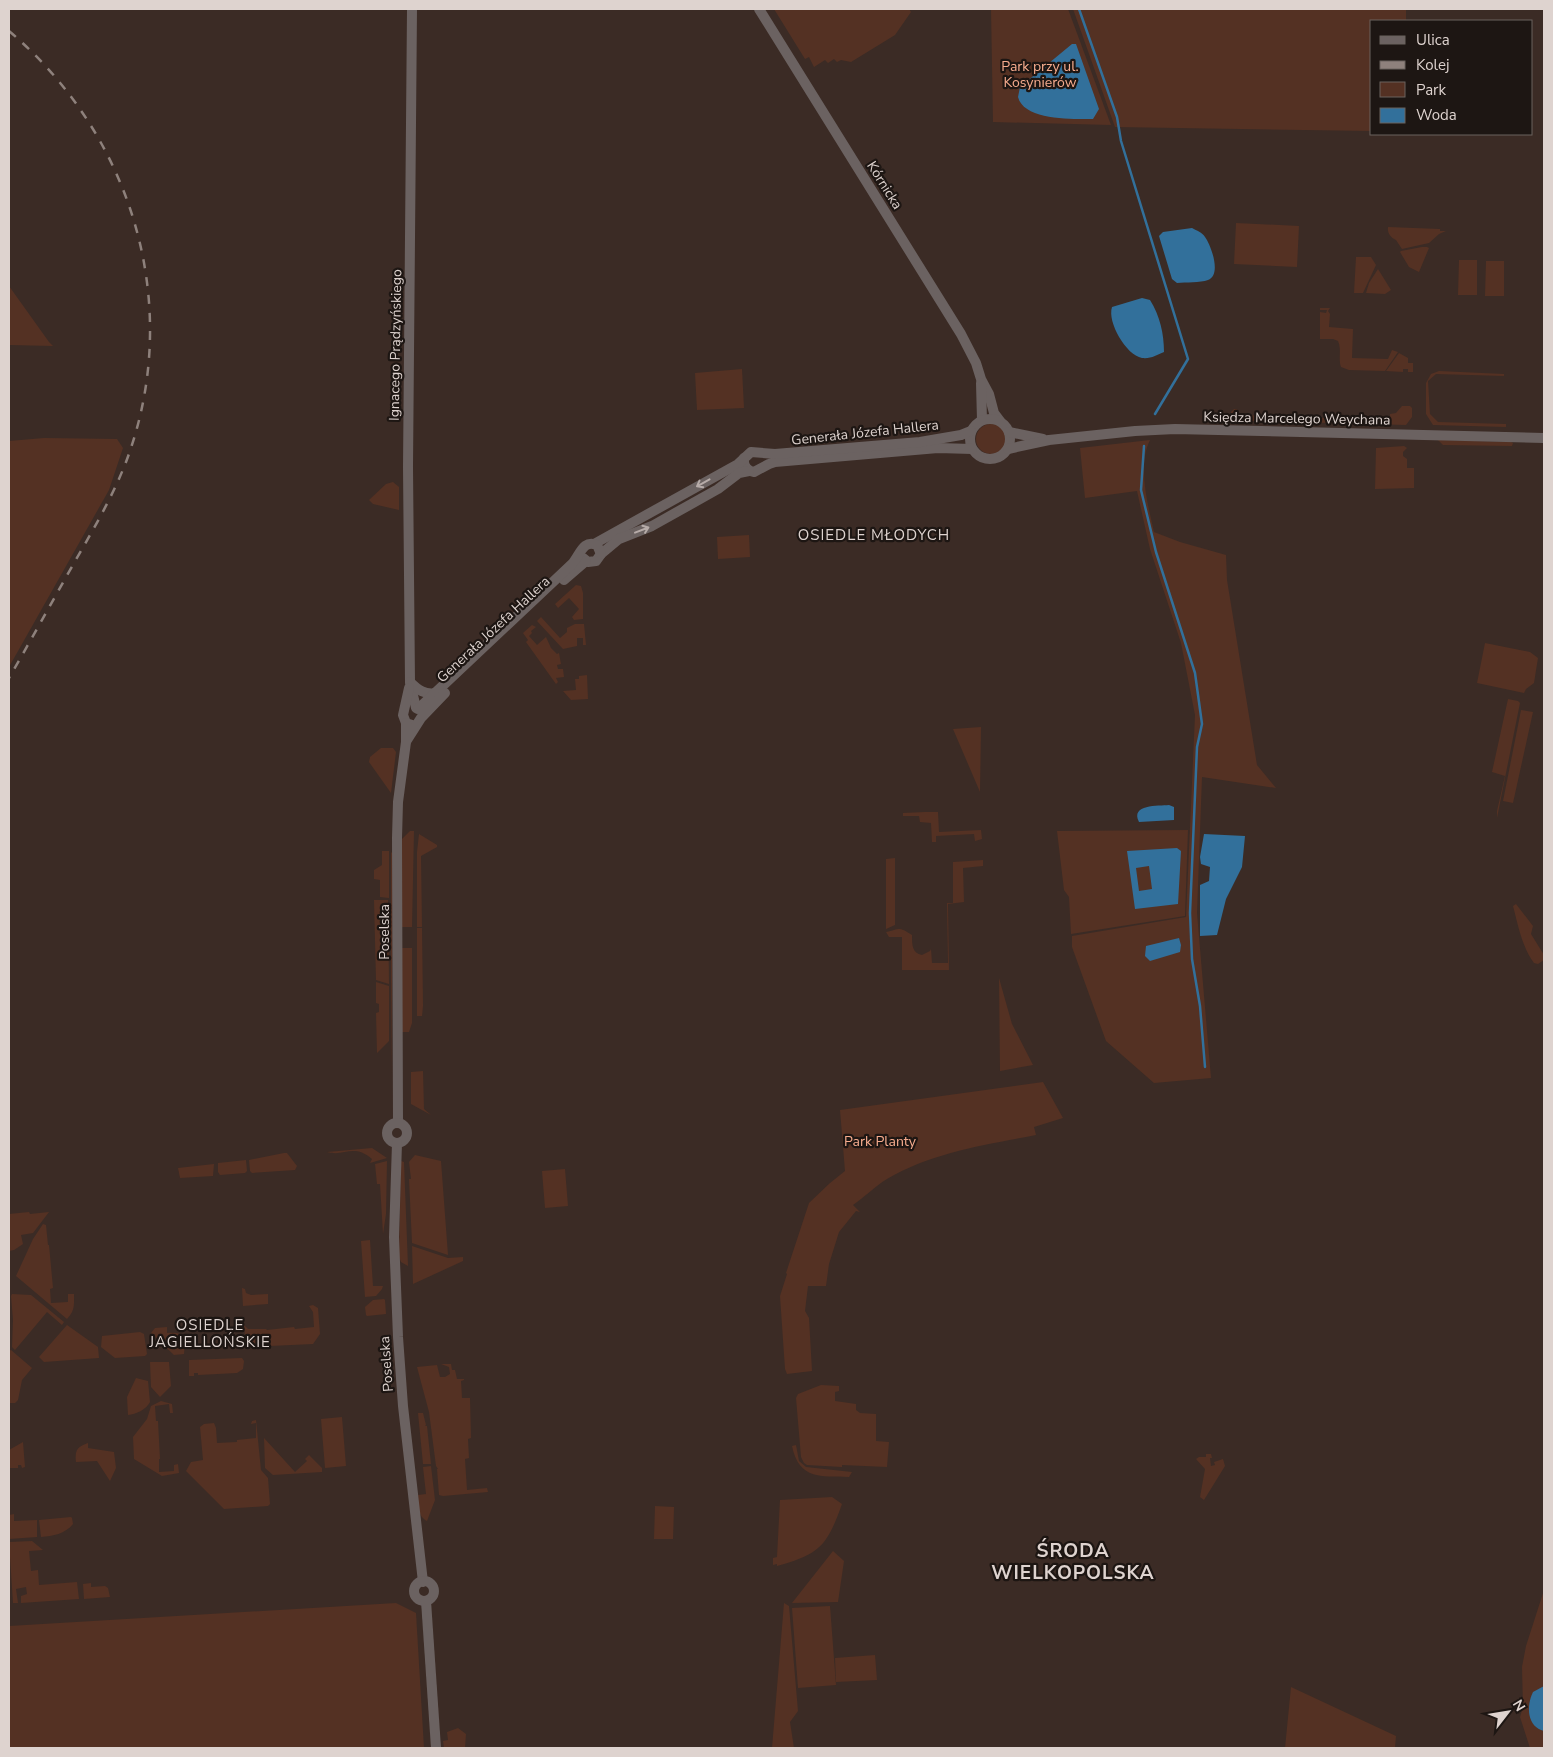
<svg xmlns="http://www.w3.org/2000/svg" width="1553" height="1757" viewBox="0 0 1553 1757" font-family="'Nunito Sans',sans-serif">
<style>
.green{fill:#543123}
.water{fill:#32709b;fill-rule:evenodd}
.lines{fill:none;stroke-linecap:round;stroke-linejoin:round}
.stream{stroke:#32709b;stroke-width:2.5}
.tertiary{stroke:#6b6261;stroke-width:10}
.rail{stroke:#8e817c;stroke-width:2.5;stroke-dasharray:9 9;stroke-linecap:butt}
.oneway{stroke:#b6aba8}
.labels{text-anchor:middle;stroke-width:4.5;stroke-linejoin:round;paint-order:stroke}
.park-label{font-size:14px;fill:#f7ac8e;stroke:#1d1613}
.street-label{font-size:14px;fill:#ded3cf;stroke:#1d1613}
.neighbourhood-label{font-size:15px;letter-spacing:1px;fill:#ded3cf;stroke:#1d1613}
.district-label{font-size:19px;font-weight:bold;letter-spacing:1px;fill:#ded3cf;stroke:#1d1613}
</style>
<rect width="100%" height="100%" fill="#3b2b25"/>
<g class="green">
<path d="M 774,9 L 909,9 L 911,12 L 895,35 L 851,62 L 841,60 L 837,62 L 834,59 L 828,63 L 825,60 L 814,67 L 809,57 L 805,59 Z"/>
<path d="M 991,9 L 1068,9 L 1111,125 L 993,122 Z"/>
<path d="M 1073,9 L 1406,9 L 1406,21 L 1372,21 L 1372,131 L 1115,127 Z"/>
<path d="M 1236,223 L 1299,226 L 1297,267 L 1234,264 Z"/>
<path d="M 1388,227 L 1440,229 L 1440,231 L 1446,231 L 1439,234 L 1429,243 L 1402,249 L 1396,240 C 1391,238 1387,233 1388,227 Z"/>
<path d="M 1422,247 L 1427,247 L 1429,248 L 1419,272 L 1409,267 L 1400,252 L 1401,251 Z"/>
<path d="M 1356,257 L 1371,257 L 1376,265 L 1363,293 L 1354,293 Z"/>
<path d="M 1459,260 L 1477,260 L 1477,295 L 1458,295 Z"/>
<path d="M 1486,261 L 1504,261 L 1504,296 L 1485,296 Z"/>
<path d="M 1378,269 L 1391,290 L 1385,294 L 1366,293 L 1369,283 Z"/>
<path d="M 9,286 L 49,342 L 53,346 L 9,345 Z"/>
<path d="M 1320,308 L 1330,308 L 1328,311 L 1330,314 L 1329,327 L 1353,329 L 1352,358 L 1388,359 L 1392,350 L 1398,352 L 1385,371 L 1349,370 L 1341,367 C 1338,359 1342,350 1338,341 L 1333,339 L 1320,339 L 1320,312 L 1326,313 L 1327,310 L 1320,310 Z"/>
<path d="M 1399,353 L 1408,358 L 1408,363 L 1413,363 L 1413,372 L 1408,372 L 1408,369 L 1403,369 L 1403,372 L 1386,371 Z"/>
<path d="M 742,369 L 744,408 L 697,410 L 695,373 Z"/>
<path d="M 1439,371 L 1504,374 L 1504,376 L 1436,374 L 1428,381 L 1430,414 L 1438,422 L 1506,424 L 1506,427 L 1433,425 L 1426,414 L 1426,383 L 1431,374 Z"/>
<path d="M 1402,406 L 1410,406 L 1412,408 L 1412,417 L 1406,425 L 1292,422 L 1292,417 L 1390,420 L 1390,414 L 1396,413 Z"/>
<path d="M 1234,409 L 1237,409 L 1238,415 L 1289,417 L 1289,422 L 1231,420 L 1231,412 Z"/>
<circle cx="991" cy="439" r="15"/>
<path d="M 44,438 L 117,439 L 123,448 L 109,490 L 9,667 L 9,441 Z"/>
<path d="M 1150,440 C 1137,466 1148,505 1154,532 L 1180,542 L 1226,555 L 1227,580 L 1257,765 L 1276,788 L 1202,777 L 1197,913 L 1211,1078 L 1154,1083 L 1106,1041 L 1072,947 L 1072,936 L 1186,917 L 1195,715 L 1181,643 L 1150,549 L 1137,491 L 1085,498 L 1080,448 Z"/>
<path d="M 1438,440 L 1511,442 L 1513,443 L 1512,446 L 1443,445 Z"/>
<path d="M 1404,446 L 1407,448 L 1403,452 L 1403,456 L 1407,459 L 1407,468 L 1414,468 L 1414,488 L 1375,489 L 1376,448 Z"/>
<path d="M 393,482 L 399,487 L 399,510 L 373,504 L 369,500 L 386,484 Z"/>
<path d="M 749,535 L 750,557 L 718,559 L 717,537 Z"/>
<path d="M 576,585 L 581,586 L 583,593 L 583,619 L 574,620 L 572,617 L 579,609 L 569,598 L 558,608 L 555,604 Z"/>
<path d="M 541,617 L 560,638 L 567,632 L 567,628 L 575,624 L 584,624 L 586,645 L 583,645 L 583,638 L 577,638 L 577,646 L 563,649 L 537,621 Z"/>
<path d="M 532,625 L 536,627 L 531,631 L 532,633 L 529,636 L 537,645 L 546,637 L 551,648 L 557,654 L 559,653 L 561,664 L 557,665 L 558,669 L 563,669 L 564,677 L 556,678 L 558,682 L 556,684 L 526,642 L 528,640 L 523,633 Z"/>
<path d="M 1485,643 L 1530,652 L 1538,658 L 1534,683 L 1526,689 L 1524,693 L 1477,683 Z"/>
<path d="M 587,675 L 588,699 L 571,700 L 563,691 L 576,690 L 575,679 L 579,679 L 579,676 Z"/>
<path d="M 1508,699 L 1518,701 L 1520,703 L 1497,818 L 1497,811 L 1505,776 L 1492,772 Z"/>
<path d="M 1521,710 L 1533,712 L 1513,803 L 1503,801 Z"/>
<path d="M 981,727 L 980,792 L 953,729 Z"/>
<path d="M 381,748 L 393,748 L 396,752 L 391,793 L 369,762 L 370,757 Z"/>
<path d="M 925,812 L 938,812 L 939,832 L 981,830 L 982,839 L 975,841 L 974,834 L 936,836 L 936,842 L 932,842 L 931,823 L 920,822 L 919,816 L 903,816 L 903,813 Z"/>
<path d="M 1188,830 L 1185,916 L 1071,934 L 1069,897 L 1064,890 L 1057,831 Z"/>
<path d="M 410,831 L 414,831 L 412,927 L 402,927 L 402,839 Z"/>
<path d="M 419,834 L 437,845 L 437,847 L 421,856 L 422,927 L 417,927 L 417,852 Z"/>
<path d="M 382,851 L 389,851 L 389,898 L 380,897 L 380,880 L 374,879 L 374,870 L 382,865 Z"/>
<path d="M 391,852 L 392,853 L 393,884 L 391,1077 Z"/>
<path d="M 895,858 L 895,925 L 886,929 L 886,859 Z"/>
<path d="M 983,860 L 983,866 L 963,868 L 964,902 L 948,904 L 949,970 L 902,970 L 902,937 L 889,937 L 886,932 C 900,929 898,926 912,935 C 912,945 912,953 922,955 L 930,951 L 931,949 L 932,963 L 948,963 L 947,903 L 953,903 L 953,862 Z"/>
<path d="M 374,900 L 388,900 L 389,984 L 376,980 Z"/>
<path d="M 1516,904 L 1533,926 L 1531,934 L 1544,955 L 1544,960 L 1538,964 L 1534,963 C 1522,947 1518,925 1513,906 Z"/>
<path d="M 417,928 L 422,928 L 423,1006 L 422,1016 L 417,1016 Z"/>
<path d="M 402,948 L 412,948 L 412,1023 L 409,1032 L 402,1032 Z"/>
<path d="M 999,978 L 1012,1024 L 1033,1065 L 1000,1071 Z"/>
<path d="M 376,982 L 389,986 L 389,1041 L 377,1053 L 376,1013 L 379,1012 L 379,1004 L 376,1003 Z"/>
<path d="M 423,1071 L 424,1109 L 431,1115 L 411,1104 L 411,1072 Z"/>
<path d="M 1043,1082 L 1063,1118 L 1034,1127 L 1036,1135 C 985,1145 933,1152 887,1179 C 875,1186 865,1197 853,1205 L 860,1212 L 856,1211 L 839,1232 L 829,1264 L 826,1286 L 808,1286 L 805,1311 L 809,1318 L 812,1371 L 787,1374 L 785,1369 L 780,1296 L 787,1274 L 786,1273 L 809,1203 L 830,1183 L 845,1171 L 840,1110 Z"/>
<path d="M 372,1148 L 387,1158 L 370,1163 L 372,1159 C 353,1143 345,1157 327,1152 Z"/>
<path d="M 284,1153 L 287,1153 L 297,1166 L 295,1170 L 252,1173 L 250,1171 L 249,1160 Z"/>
<path d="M 415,1155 L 441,1161 L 448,1255 L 412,1243 L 409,1179 L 411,1179 L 409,1162 Z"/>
<path d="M 246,1160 L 247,1171 L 245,1173 L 220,1175 L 218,1172 L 218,1163 Z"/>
<path d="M 387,1161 L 386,1214 L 383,1234 L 380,1184 L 377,1184 L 375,1164 Z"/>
<path d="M 401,1161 L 404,1162 L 408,1266 L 401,1262 L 399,1257 Z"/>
<path d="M 214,1164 L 213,1176 L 180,1178 L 178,1168 Z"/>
<path d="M 565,1169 L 568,1206 L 545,1208 L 542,1171 Z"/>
<path d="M 29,1212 L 30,1214 L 49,1212 L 33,1233 L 21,1235 L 23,1244 L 14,1250 L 9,1251 L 9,1214 Z"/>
<path d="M 43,1224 L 46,1225 L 48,1245 L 49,1245 L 53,1288 L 50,1289 L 51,1303 L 68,1302 L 68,1294 L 74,1294 C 74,1305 75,1311 67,1319 L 16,1276 L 33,1239 Z"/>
<path d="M 370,1240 L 373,1286 L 383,1286 L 382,1289 L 376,1296 L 365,1297 L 361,1241 Z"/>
<path d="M 412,1246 L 448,1258 L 463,1257 L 463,1261 L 413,1284 Z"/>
<path d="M 242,1288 L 245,1289 L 246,1293 L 251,1295 L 268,1294 L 268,1304 L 243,1306 Z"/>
<path d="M 12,1294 L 31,1295 L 64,1322 L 62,1325 L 47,1312 L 15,1350 L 12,1347 L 13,1320 L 11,1296 Z"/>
<path d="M 384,1299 L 385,1300 L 386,1314 L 367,1316 L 366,1315 L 365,1307 L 373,1300 Z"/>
<path d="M 313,1305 L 318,1308 L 320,1334 L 313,1344 L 246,1347 L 244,1325 L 248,1329 L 266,1329 L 267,1330 L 294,1327 L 295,1329 L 314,1327 L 313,1312 L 309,1306 Z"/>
<path d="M 67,1325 L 98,1347 L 99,1358 L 44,1362 L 39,1357 Z"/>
<path d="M 167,1327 L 167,1333 C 185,1331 186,1338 184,1354 L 174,1355 L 151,1333 L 155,1328 Z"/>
<path d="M 140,1332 L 144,1334 L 147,1354 L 145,1356 L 115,1358 L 101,1347 L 102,1336 Z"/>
<path d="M 11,1350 L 32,1368 L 22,1380 L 18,1400 L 15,1403 L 9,1403 L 9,1351 Z"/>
<path d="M 242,1358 L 244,1361 L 243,1369 L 237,1373 L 198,1375 L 198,1373 L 194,1373 L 194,1376 L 189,1376 L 189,1360 Z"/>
<path d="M 150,1362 L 169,1362 L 171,1386 L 160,1397 L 151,1387 Z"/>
<path d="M 441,1364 L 451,1364 L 452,1370 L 455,1370 L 457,1379 L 464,1379 L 464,1380 L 461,1381 L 462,1398 L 470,1398 L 471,1438 L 468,1439 L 469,1458 L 465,1459 L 467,1490 L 487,1488 L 488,1492 L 443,1496 L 439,1495 L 437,1469 L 438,1469 L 436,1466 L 429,1412 L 417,1367 L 437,1365 L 440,1377 L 445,1377 L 450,1374 L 449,1367 Z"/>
<path d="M 136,1378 L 148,1381 L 150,1402 C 146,1410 136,1414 128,1415 L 127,1397 Z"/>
<path d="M 821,1385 L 839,1386 L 839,1391 L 835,1392 L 835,1401 L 856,1404 L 856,1410 L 860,1413 L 876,1414 L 876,1441 L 889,1442 L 887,1467 L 842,1465 L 842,1467 L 807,1465 L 804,1463 L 801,1457 L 796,1398 L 798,1394 Z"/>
<path d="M 161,1401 L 172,1404 L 173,1413 L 170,1413 L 169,1404 L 155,1406 L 156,1421 L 158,1421 L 160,1459 L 159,1459 L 159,1472 L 174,1471 L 174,1465 L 178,1464 L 179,1473 L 162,1476 L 134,1459 L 133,1437 L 147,1419 L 151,1406 Z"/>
<path d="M 418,1413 L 423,1413 L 426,1425 L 425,1426 L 427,1426 L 431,1464 L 423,1464 Z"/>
<path d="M 342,1417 L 346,1466 L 325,1468 L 321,1419 Z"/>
<path d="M 256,1420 L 261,1470 L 268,1478 L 270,1504 L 268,1506 L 224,1509 L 186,1471 L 191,1462 L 203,1460 L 200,1427 L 204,1424 L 214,1423 L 216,1428 L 217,1443 L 237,1442 L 237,1440 L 256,1438 L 256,1423 L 251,1424 L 252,1421 Z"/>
<path d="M 264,1438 L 295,1472 L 307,1461 L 305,1459 L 309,1455 L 322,1468 L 322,1472 L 273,1475 L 265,1468 Z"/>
<path d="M 23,1442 L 25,1467 L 22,1468 L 21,1465 L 18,1465 L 18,1468 L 10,1468 L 9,1450 Z"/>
<path d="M 88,1443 L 88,1448 L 114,1452 L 116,1468 L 110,1481 L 97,1461 L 76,1462 C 75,1450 77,1447 88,1443 Z"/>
<path d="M 796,1445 L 799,1461 L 806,1467 L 852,1472 L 849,1477 C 821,1476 799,1480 792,1446 Z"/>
<path d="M 1206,1454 L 1211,1454 L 1212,1458 L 1210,1458 L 1211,1466 L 1215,1465 L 1214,1462 L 1223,1459 L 1225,1466 L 1204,1500 L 1200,1497 L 1205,1469 L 1196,1459 L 1199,1457 L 1206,1457 Z"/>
<path d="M 431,1466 L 435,1500 L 427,1521 C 417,1516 419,1505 418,1495 L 426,1494 L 423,1467 Z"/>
<path d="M 832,1497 L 842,1504 C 827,1546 820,1554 777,1566 L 777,1564 L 773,1565 L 773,1558 L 777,1557 L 780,1500 Z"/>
<path d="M 655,1506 L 674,1507 L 673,1539 L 654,1539 Z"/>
<path d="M 14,1514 L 14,1521 L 37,1520 L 37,1537 L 9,1539 L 9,1515 Z"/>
<path d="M 71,1517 L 72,1518 L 73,1524 C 65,1534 53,1536 41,1537 L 39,1520 Z"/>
<path d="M 32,1541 L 43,1550 L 29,1551 L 31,1571 L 38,1570 L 39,1585 L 77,1582 L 79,1599 L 21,1603 L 21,1596 L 27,1594 L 26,1587 L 16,1589 L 18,1603 L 13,1603 L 9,1542 Z"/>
<path d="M 833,1551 L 844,1561 L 838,1602 L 792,1603 Z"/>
<path d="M 91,1583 L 91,1587 L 105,1586 L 108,1588 L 110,1597 L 84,1599 L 83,1584 Z"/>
<path d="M 1544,1590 L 1544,1748 L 1530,1748 L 1520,1717 L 1523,1707 L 1522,1667 L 1526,1646 Z"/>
<path d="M 396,1603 L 416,1613 L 424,1748 L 9,1748 L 9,1626 Z"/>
<path d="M 784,1603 L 789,1606 L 798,1711 L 790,1722 L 794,1748 L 772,1748 Z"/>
<path d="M 830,1606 L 836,1685 L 798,1688 L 792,1608 Z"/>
<path d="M 875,1655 L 877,1680 L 836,1682 L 835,1658 Z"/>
<path d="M 1291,1687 L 1396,1736 L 1395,1748 L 1285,1748 Z"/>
<path d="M 458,1728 L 466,1734 L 465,1748 L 444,1748 L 443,1741 L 448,1740 L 447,1732 Z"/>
</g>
<g class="water">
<path d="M 1072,44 L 1076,44 L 1099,109 L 1093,119 C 1074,119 1024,121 1018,97 L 1020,87 Z"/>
<path d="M 1192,228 C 1197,231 1202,232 1205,237 C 1211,245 1222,275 1208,280 C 1200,283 1186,282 1177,283 L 1172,279 L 1159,236 L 1163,232 Z"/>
<path d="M 1142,298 L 1150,300 C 1160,316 1164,334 1164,352 C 1157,355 1151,359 1142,358 C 1126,355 1107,322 1112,307 Z"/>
<path d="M 1169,805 L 1174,807 L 1174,820 L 1139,822 C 1130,804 1158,806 1169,805 Z"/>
<path d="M 1204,834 L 1245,836 L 1242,867 L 1226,899 L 1217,935 L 1200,936 L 1200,885 L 1209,881 L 1210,867 L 1201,864 L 1200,857 Z"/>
<path d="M 1177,848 L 1181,851 L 1178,904 L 1135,909 L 1127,851 ZM 1149,866 L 1152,889 L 1139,891 L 1136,868 Z"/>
<path d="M 1179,938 L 1181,945 L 1180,952 L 1150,961 L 1145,956 L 1146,946 Z"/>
<path d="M 1544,1686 L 1544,1731 C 1527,1727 1526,1706 1533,1692 Z"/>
</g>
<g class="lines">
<g class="stream">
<path d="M 1079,9 L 1117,117 L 1121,141 L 1188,359 L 1155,414"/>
<path d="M 1144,446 L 1141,490 L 1156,552 L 1195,673 L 1202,724 L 1197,747 L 1190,913 L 1192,959 L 1200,1006 L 1205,1067"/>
</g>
<g class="tertiary">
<path d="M 412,9 L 408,467 L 410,682 L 416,708"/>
<path d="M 759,9 L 961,334 L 976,363 L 981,379 L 989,394 L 994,413 L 1000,421"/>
<path d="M 981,383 L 982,420"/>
<circle cx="990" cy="439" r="20"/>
<path d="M 1009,432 L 1043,439"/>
<path d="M 1008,449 L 1049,440 L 1135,431 L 1175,429 L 1544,438"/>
<path d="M 744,458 C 743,466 747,471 754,472 L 769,464 L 775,462 L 938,448 L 972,449"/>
<path d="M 594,544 L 738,464 L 751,452 L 775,454 L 920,442 L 961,435 L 971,431"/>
<path d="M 583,558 L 588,562 L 596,561 L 601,554 L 619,539 L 652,526 L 718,489 L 739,473 L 749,471"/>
<path d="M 564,580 L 586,561"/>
<path d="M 410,682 C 418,690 425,695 436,693"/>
<path d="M 409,688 L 403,715 L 406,723 L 412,725"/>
<path d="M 418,709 L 572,564 C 580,555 583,539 597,545 L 601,554"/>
<path d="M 407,740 L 421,718 L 445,693"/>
<path d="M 398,1123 L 397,838 L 398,802 L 406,742 L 406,723"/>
<circle cx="397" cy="1133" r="10"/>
<path d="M 397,1143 L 394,1237 L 398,1337 L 403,1406 L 423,1582"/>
<circle cx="424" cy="1591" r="10"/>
<path d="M 426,1601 L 436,1748"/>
</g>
<path class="rail" d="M 9,31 C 134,137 184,308 126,462 C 112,498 93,530 74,563 C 52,602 31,640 9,678"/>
</g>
<defs><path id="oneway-shaft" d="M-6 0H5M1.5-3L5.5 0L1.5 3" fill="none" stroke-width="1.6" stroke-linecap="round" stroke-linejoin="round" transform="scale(1.25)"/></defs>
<g class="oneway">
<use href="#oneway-shaft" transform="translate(703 483) rotate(151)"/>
<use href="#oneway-shaft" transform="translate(642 530) rotate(-21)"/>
</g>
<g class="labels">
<g class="park-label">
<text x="1040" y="71">Park przy ul.<tspan x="1040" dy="16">Kosynierów</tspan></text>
<text x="880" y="1146">Park Planty</text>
</g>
<g class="street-label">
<text transform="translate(885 185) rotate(58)" y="5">Kórnicka</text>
<text transform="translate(395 345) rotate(-89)" y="5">Ignacego Prądzyńskiego</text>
<text transform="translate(1297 418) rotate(1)" y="5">Księdza Marcelego Weychana</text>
<text transform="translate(865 432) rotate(-6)" y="5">Generała Józefa Hallera</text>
<text transform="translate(493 629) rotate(-43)" y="5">Generała Józefa Hallera</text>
<text transform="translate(384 932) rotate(-90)" y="5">Poselska</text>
<text transform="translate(386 1364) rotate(-94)" y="5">Poselska</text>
</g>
<g class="neighbourhood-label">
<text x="874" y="540">OSIEDLE MŁODYCH</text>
<text x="210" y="1330">OSIEDLE<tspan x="210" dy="17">JAGIELLOŃSKIE</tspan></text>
</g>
<g class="district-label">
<text x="1073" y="1557">ŚRODA<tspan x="1073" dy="22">WIELKOPOLSKA</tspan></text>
</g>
</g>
<rect width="1553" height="1757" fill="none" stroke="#ded3cf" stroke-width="20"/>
<rect x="1370" y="20" width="162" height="115" fill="#1d1613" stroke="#6a625e"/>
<rect x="1380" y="36" width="25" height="8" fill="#6b6261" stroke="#6a625e"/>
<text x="1416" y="45" font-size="15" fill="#ded3cf">Ulica</text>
<rect x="1380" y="61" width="25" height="8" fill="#8e817c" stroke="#6a625e"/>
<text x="1416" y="70" font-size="15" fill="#ded3cf">Kolej</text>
<rect x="1380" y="82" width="25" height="15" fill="#543123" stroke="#6a625e"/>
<text x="1416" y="95" font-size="15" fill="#ded3cf">Park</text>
<rect x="1380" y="108" width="25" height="15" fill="#32709b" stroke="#6a625e"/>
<text x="1416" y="120" font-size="15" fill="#ded3cf">Woda</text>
<g transform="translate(1508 1712) rotate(59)" stroke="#1d1613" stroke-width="4" paint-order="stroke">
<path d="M0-4L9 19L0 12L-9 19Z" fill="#ded3cf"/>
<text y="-8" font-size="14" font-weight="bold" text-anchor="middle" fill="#ded3cf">N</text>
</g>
</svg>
